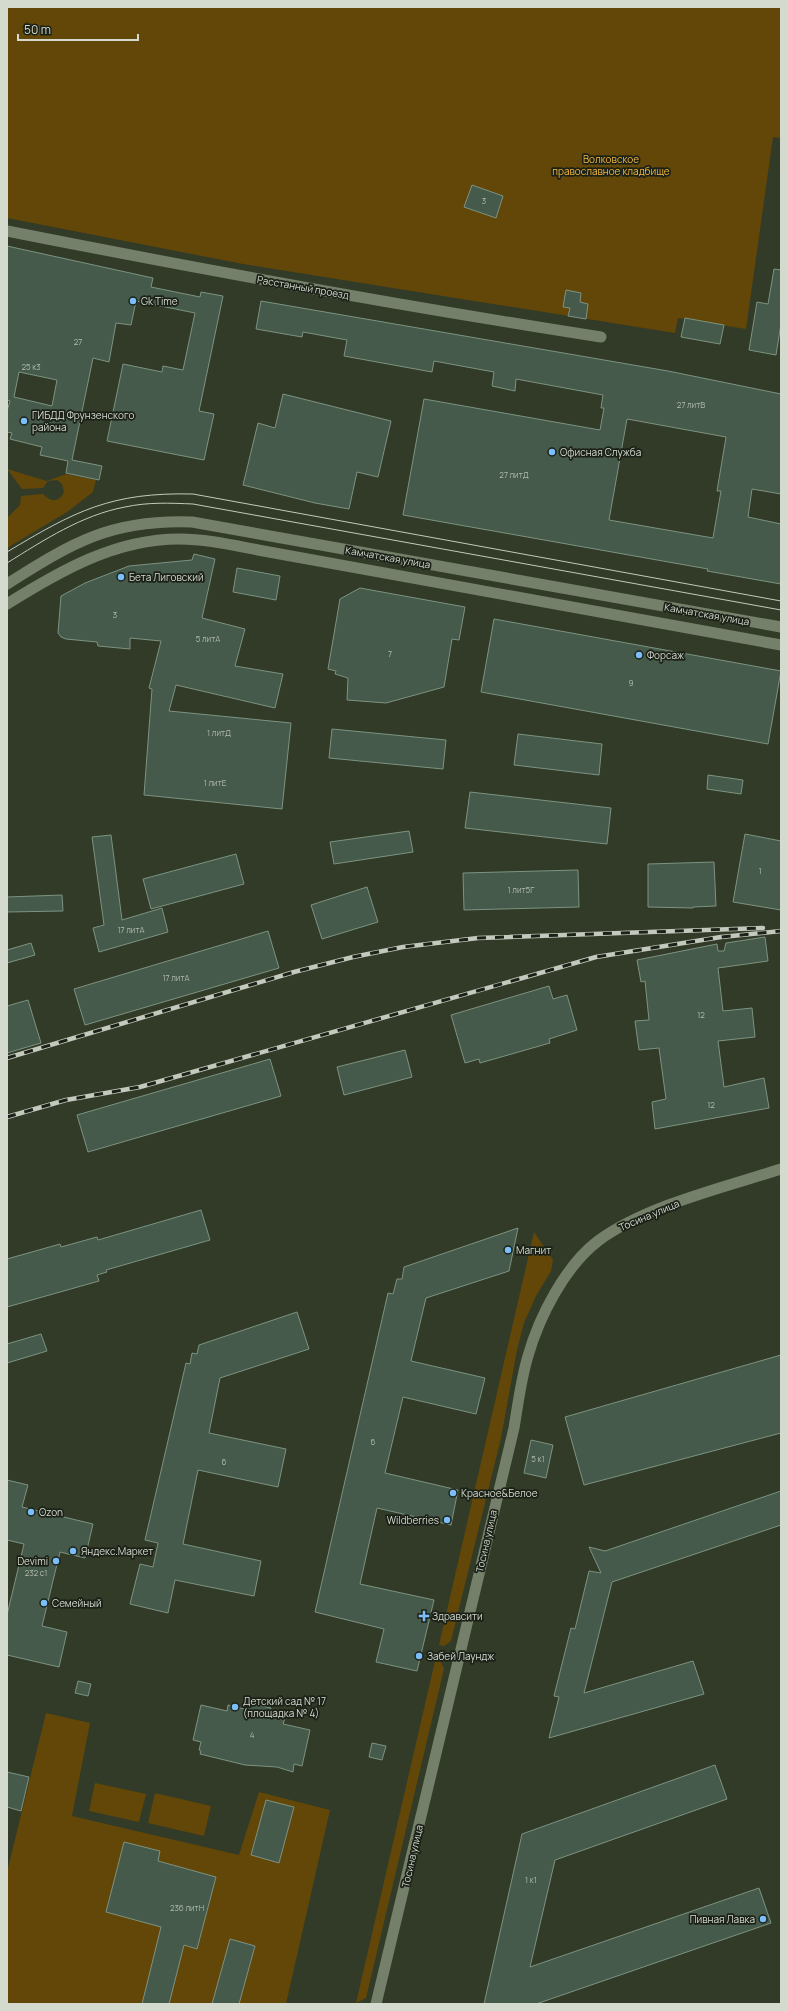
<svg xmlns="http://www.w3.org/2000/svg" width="788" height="2011" viewBox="0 0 788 2011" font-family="Manrope,sans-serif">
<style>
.green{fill:#624708}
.building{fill:#455a4a;stroke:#7d9382;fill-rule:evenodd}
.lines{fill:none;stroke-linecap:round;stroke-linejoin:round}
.minor{stroke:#75806a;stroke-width:11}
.secondary{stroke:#75806a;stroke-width:11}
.tram{stroke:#c3c9bc;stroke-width:1}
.rail-casing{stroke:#c3c9bc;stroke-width:4.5}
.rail{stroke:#1c2118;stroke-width:3;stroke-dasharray:9;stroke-linecap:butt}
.poi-dot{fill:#7bbef9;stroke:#1c2118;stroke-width:1.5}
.labels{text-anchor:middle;stroke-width:3.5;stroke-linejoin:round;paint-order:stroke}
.number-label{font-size:8px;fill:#b0baad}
.park-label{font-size:10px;fill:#f5b93a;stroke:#1c2118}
.street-label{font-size:10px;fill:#d4dace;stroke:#1c2118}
.poi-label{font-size:10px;fill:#d4dace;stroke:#1c2118;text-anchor:start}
</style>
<rect width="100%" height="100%" fill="#323b27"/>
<g class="green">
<path d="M 7,7 L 781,7 L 781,138 L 773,137 L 746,329 L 678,318 L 675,333 L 243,264 L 7,218 Z"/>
<path d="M 7,469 L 47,481 L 66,474 L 96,480 L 93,492 L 67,512 L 7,548 L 7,518 L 20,505 L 21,496 L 43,494 C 50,502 59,503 64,492 L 62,484 L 57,480 L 48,481 L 43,488 L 22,489 Z"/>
<path d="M 534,1232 L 553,1260 L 551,1271 L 536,1296 L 524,1323 L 517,1350 L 501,1438 L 451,1641 L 444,1646 L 439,1645 Z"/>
<path d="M 435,1661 L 441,1662 L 444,1669 L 366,1998 L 356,2003 Z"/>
<path d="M 46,1713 L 90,1723 L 72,1816 L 239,1855 L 259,1792 L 330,1810 L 286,2004 L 7,2004 L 7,1872 Z"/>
<path d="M 95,1783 L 146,1794 L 139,1822 L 89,1811 Z"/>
<path d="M 155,1793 L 211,1806 L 204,1836 L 148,1823 Z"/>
</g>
<g class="building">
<path d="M 472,185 L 503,196 L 496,218 L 464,207 Z"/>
<path d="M 7,246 L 153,278 L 151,287 L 200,297 L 201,292 L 223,296 L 199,411 L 214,414 L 204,460 L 107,441 L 123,364 L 162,372 L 163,366 L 183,370 L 195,313 L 136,301 L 131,325 L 116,323 L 109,362 L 93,358 L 72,460 L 102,466 L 99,480 L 66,473 L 68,461 L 40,455 L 42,447 L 10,439 L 12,433 L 7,432 L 7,411 L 10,401 L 7,400 ZM 19,372 L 57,380 L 52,406 L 14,397 Z"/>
<path d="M 774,269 L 781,270 L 781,324 L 776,355 L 749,350 L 757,302 L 768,304 Z"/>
<path d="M 566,290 L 581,293 L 580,302 L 588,304 L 586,319 L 568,316 L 570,308 L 563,307 Z"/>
<path d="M 261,301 L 668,371 L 781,394 L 781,494 L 752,489 L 748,517 L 781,524 L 781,584 L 707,571 L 708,569 L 403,515 L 424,399 L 600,430 L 604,408 L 601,408 L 603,395 L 516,379 L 515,391 L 492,386 L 494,372 L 434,361 L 432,372 L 344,356 L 347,340 L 303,332 L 302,337 L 256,329 ZM 627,419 L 726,437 L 717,491 L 721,491 L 713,538 L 609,520 Z"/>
<path d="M 685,318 L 724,325 L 720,344 L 681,337 Z"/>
<path d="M 283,394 L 391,421 L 378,477 L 357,472 L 349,509 L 315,503 L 243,485 L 258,423 L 275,428 Z"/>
<path d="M 194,554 L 215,559 L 202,618 L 245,629 L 235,666 L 283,674 L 275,708 L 176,685 L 169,711 L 291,723 L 282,809 L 144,795 L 152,689 L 149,688 L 161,641 L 130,638 L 130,649 L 98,646 L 97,642 L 66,639 L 61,637 L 58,633 L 61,596 L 85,583 L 129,566 L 192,560 Z"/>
<path d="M 237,568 L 280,576 L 276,600 L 233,592 Z"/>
<path d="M 360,588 L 465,607 L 459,640 L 452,639 L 444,687 L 386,703 L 347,700 L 348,678 L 335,674 L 336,671 L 328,669 L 340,599 Z"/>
<path d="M 494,619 L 781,671 L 768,744 L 481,692 Z"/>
<path d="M 332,729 L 446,740 L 443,769 L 329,758 Z"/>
<path d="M 518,734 L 602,744 L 599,775 L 514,765 Z"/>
<path d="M 708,775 L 743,780 L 741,794 L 707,789 Z"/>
<path d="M 470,792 L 611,808 L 607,844 L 465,828 Z"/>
<path d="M 409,831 L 413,852 L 334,864 L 330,842 Z"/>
<path d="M 745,834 L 781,841 L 781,910 L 733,902 Z"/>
<path d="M 111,835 L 122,920 L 162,908 L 168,932 L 99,952 L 93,928 L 104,925 L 92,837 Z"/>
<path d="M 236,854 L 244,884 L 151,909 L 143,879 Z"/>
<path d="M 714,862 L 716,906 L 693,907 L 693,908 L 648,907 L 648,864 Z"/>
<path d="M 578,870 L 579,907 L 464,910 L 463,873 Z"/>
<path d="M 367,887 L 378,922 L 322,939 L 311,905 Z"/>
<path d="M 62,895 L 63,911 L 7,912 L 7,897 Z"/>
<path d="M 268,931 L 279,968 L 85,1025 L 74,989 Z"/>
<path d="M 765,937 L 768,961 L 718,968 L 723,1011 L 752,1008 L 755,1037 L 718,1041 L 724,1087 L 764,1078 L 769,1108 L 655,1129 L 652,1102 L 666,1099 L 659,1048 L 639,1050 L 635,1021 L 649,1020 L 645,981 L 641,982 L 637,960 L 717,944 L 718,951 L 724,951 L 726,943 Z"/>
<path d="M 31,943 L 35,955 L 7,963 L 7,950 Z"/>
<path d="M 549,986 L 553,999 L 567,995 L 577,1030 L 549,1039 L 550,1043 L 480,1063 L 479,1059 L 465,1063 L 451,1015 Z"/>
<path d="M 28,1000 L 41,1043 L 7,1053 L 7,1006 Z"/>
<path d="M 405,1050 L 412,1077 L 344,1095 L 337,1067 Z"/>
<path d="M 270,1059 L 281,1096 L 88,1152 L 77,1115 Z"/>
<path d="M 201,1210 L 210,1240 L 106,1270 L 107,1272 L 97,1275 L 99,1281 L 7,1307 L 7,1259 L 60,1244 L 61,1247 L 97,1237 L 98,1240 Z"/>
<path d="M 518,1228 L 509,1271 L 426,1298 L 411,1361 L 485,1378 L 476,1414 L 403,1397 L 385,1473 L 458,1490 L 451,1525 L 377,1508 L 360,1584 L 434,1600 L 417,1671 L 376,1662 L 384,1629 L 315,1612 L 388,1293 L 393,1294 L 397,1279 L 402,1279 L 404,1267 Z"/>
<path d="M 297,1312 L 309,1349 L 220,1378 L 209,1433 L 286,1449 L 278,1487 L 198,1470 L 183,1544 L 261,1561 L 254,1596 L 175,1580 L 168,1613 L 130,1604 L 140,1564 L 153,1567 L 158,1543 L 145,1540 L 186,1363 L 190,1364 L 192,1353 L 197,1354 L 199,1345 Z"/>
<path d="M 41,1334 L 47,1351 L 7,1363 L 7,1344 Z"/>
<path d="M 781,1355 L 781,1433 L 584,1485 L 565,1417 Z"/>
<path d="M 531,1440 L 553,1445 L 546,1478 L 524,1473 Z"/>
<path d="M 7,1480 L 28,1485 L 22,1507 L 93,1524 L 85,1558 L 60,1552 L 42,1626 L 67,1632 L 59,1667 L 7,1655 L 7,1615 L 24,1544 L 7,1540 Z"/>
<path d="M 781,1491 L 781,1525 L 612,1582 L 584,1693 L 693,1661 L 704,1694 L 549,1738 L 559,1697 L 554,1696 L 571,1628 L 575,1629 L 589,1571 L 601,1573 L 589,1547 L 605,1551 Z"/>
<path d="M 78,1681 L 91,1684 L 88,1696 L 75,1693 Z"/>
<path d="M 245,1702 L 271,1708 L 270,1715 L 285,1718 L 283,1724 L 310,1730 L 302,1766 L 294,1764 L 293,1772 L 277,1767 L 245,1765 L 200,1754 L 201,1751 L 199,1750 L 201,1742 L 193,1740 L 201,1705 L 227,1711 L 228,1705 L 244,1709 Z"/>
<path d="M 372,1743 L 386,1746 L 382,1760 L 369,1757 Z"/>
<path d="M 715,1765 L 727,1799 L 555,1860 L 530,1967 L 759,1888 L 771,1923 L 536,2004 L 484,2004 L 522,1834 Z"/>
<path d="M 7,1772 L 29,1777 L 21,1811 L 7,1807 Z"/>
<path d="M 266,1800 L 294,1807 L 279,1863 L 251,1855 Z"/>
<path d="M 124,1842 L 160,1851 L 158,1861 L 216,1877 L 197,1949 L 184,1945 L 169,2004 L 142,2004 L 161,1927 L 106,1912 Z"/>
<path d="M 230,1939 L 255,1946 L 239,2004 L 212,2004 Z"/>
</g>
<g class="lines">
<g class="minor">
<path d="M 7,231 C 204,270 402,306 601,337"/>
<path d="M 376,2004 L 514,1428 C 518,1404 521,1379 528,1356 C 539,1317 565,1266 598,1241 C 645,1206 725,1187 781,1169"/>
</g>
<g class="secondary">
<path d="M 7,584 C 73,542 112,519 192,522 L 781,627"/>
<path d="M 7,604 C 60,571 115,539 179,539 C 206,539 232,545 258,550 L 781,645"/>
</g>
<g class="tram">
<path d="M 7,552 C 75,511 111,492 193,494 L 781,601"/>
<path d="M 7,563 C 44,540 82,515 125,507 C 148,502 170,503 193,504 L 781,610"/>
</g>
<g class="rail-casing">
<g id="rail">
<path d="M 7,1058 L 294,972 L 353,957 L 403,947 L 478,938 L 763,928"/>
<path d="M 7,1117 L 66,1100 L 140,1087 L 596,957 L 721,937 L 781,931"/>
</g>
</g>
<use href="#rail" class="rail"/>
</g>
<g class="poi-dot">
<circle cx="133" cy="301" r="4"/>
<circle cx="24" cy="421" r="4"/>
<circle cx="552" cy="452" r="4"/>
<circle cx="121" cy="577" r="4"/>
<circle cx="639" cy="655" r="4"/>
<circle cx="508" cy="1250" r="4"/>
<circle cx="453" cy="1493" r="4"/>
<circle cx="31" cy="1512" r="4"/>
<circle cx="447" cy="1520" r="4"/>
<circle cx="73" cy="1551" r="4"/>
<circle cx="56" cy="1561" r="4"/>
<circle cx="44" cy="1603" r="4"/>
<path d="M422 1610h4v4h4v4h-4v4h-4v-4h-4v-4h4z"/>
<circle cx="419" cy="1656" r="4"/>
<circle cx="235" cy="1707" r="4"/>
<circle cx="763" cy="1919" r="4"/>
</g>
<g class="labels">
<g class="number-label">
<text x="484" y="204">3</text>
<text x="78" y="345">27</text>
<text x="31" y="370">25 к3</text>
<text x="691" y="408">27 литВ</text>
<text x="514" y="478">27 литД</text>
<text x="115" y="618">3</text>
<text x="208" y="642">5 литА</text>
<text x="390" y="657">7</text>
<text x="631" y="686">9</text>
<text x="219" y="736">1 литД</text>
<text x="215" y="786">1 литЕ</text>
<text x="760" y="874">1</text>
<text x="521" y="893">1 лит5Г</text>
<text x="131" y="933">17 литА</text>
<text x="176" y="981">17 литА</text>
<text x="701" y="1018">12</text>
<text x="711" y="1108">12</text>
<text x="373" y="1445">6</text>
<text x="538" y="1462">5 к1</text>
<text x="224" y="1465">6</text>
<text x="36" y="1576">232 с1</text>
<text x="252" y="1738">4</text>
<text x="531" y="1883">1 к1</text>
<text x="187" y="1911">236 литН</text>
</g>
<g class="park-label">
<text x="611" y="163">Волковское<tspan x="611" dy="12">православное кладбище</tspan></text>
</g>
<g class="street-label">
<text transform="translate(303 287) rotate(10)" y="4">Расстанный проезд</text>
<text transform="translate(388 557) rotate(10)" y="4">Камчатская улица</text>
<text transform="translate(707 614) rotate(10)" y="4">Камчатская улица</text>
<text transform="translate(649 1215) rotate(-23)" y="4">Тосина улица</text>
<text transform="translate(486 1541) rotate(-77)" y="4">Тосина улица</text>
<text transform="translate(412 1856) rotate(-77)" y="4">Тосина улица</text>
</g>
<g class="poi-label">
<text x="141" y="305">Gk Time</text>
<text x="32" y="419">ГИБДД Фрунзенского<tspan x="32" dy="12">района</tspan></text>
<text x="560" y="456">Офисная Служба</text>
<text x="129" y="581">Бета Лиговский</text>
<text x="647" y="659">Форсаж</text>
<text x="516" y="1254">Магнит</text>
<text x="461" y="1497">Красное&amp;Белое</text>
<text x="39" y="1516">Ozon</text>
<text x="439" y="1524" text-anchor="end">Wildberries</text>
<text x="81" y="1555">Яндекс.Маркет</text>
<text x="48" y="1565" text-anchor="end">Devimi</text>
<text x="52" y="1607">Семейный</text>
<text x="432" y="1620">Здравсити</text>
<text x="427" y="1660">Забей Лаундж</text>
<text x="243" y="1705">Детский сад № 17<tspan x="243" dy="12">(площадка № 4)</tspan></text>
<text x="755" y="1923" text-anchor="end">Пивная Лавка</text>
</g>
</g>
<rect width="788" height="2011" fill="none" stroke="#d4dace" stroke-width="16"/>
<path d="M18 34v6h120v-6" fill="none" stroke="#d4dace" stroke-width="2"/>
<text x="24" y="34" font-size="12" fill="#d4dace" stroke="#1c2118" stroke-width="3" paint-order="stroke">50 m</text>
</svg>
